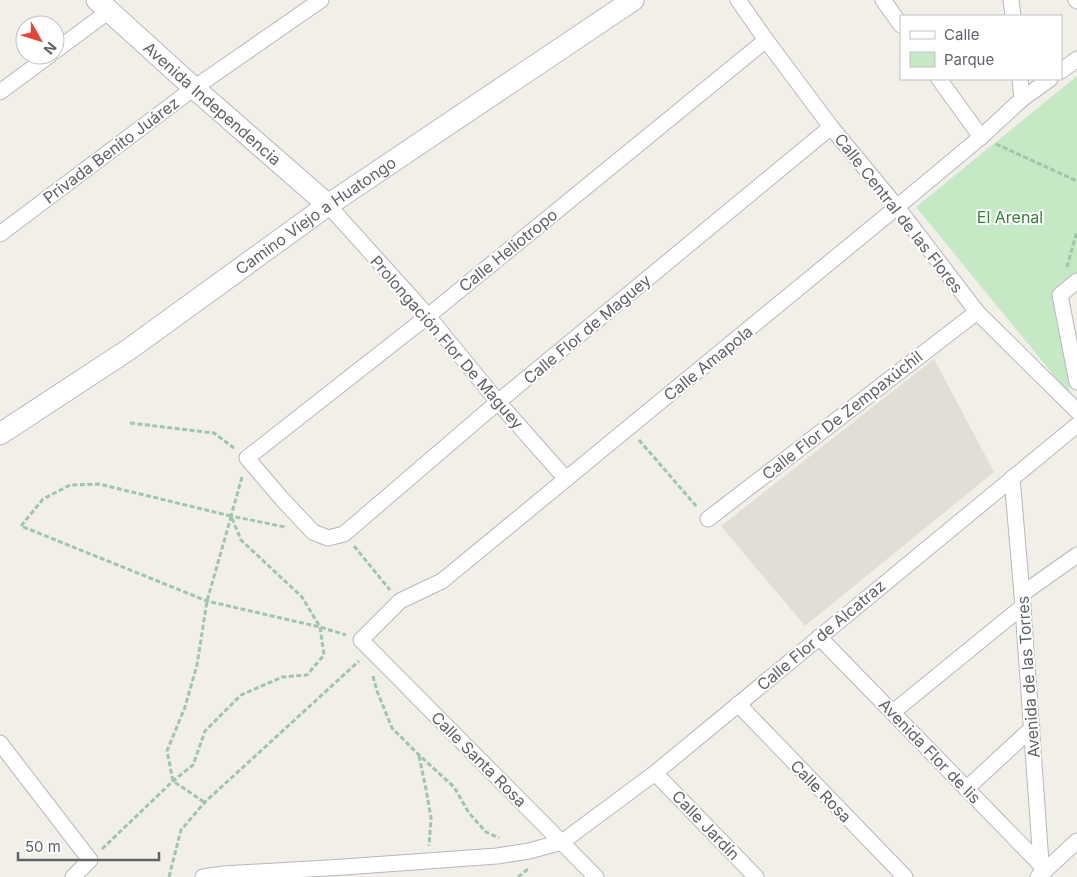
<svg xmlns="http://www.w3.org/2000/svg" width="1077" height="877" viewBox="0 0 1077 877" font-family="Inter,sans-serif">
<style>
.education{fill:#e1ded6}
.green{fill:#c5e8c5}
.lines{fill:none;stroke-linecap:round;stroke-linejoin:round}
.street-casing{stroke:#b5b8bc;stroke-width:17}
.secondary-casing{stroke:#b6babf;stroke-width:23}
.path{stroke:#9cc7a9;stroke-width:3;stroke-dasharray:5 2.5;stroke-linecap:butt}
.street{stroke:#fff;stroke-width:15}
.secondary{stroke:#fff;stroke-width:21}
.labels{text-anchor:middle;stroke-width:4;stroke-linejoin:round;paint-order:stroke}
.street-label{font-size:16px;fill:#5f6368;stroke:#fff}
.park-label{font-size:16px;fill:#348238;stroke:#fff}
</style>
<rect width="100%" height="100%" fill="#f1efe8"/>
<path class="education" d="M 934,359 L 994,472 L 805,626 L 721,526 Z"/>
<path class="green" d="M 1077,76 L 1077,273 L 1055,291 L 1070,395 L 916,207 Z"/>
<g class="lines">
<g class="street-casing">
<g id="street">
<path d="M 738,0 L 766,40 L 831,127 L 897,207 L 977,312 L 1077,411"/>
<path d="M 883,0 L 901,25"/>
<path d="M 1011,0 L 1013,16"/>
<path d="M 1076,0 L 1077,1"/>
<path d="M 766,40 L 428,316 L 247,458 L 282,499 L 313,532 L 328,538 L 344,534 L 498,402 L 831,127"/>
<path d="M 55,51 L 109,11"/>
<path d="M 1061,71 L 1077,59"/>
<path d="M 939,79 L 981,137"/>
<path d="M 1020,79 L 1022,99"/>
<path d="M 0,92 L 50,55"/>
<path d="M 328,205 L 428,316 L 498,402 L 566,479"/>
<path d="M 0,234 L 194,88 L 321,0"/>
<path d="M 1077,281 L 1060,295 L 1077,382"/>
<path d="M 1012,478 L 1022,594 L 1042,877"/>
<path d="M 708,519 L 977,312"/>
<path d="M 1022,594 L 1077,555"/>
<path d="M 819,637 L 1041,865"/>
<path d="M 738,704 L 905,877"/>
<path d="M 893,712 L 1023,606"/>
<path d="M 0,743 L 90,860 L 73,877"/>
<path d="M 655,773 L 756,877"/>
<path d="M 966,789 L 1032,728"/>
<path d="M 203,877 L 223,874 L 344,867 L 497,856 L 529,851 L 562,842 L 655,773 L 1077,425"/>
<path d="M 596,877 L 361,640 L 400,601 L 442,581 L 897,207 L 981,137 L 1022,99 L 1050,79"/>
<path d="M 1038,877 L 1077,841"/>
</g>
</g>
<g class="secondary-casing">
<g id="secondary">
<path id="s1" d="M 97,0 L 194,88 L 328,205"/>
<path id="s2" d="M 0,434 L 128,350 L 328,205 L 633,0"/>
</g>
</g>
<g class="path">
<path d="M 996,144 L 1077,181"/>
<path d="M 1067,267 L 1077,231"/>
<path d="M 130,423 L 214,433 L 234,448"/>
<path d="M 639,440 L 697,507"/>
<path d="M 242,477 L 231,516 L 285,527"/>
<path d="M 231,516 L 99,484 L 70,485 L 43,499 L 21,526 L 207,601 L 320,627 L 346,635"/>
<path d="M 354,546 L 390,590"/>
<path d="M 373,676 L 377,691 L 392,728 L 419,755 L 454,787 L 469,813 L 486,832 L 499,838"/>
<path d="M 419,756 L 426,789 L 431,818 L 429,846"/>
<path d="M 204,802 L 173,781 L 167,751 L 185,707 L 197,665 L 207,601 L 231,517"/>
<path d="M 102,849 L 173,781 L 193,765 L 205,731 L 241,695 L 282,677 L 307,675 L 324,655 L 320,627 L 302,597 L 241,540 L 231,516"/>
<path d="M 169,877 L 181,830 L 205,802 L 359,661"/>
<path d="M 518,877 L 528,869"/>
</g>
<use href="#street" class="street"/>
<use href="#secondary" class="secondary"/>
</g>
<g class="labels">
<g class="street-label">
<text dy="6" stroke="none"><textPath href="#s1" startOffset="155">Avenida Independencia</textPath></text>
<text transform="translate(111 150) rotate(-37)" y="6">Privada Benito Juárez</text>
<text transform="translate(899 213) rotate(52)" y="6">Calle Central de las Flores</text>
<text dy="6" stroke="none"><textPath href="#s2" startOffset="384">Camino Viejo a Huatongo</textPath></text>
<text transform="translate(508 250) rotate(-39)" y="6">Calle Heliotropo</text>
<text transform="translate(587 329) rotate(-40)" y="6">Calle Flor de Maguey</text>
<text transform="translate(447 342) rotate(49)" y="6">Prolongación Flor De Maguey</text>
<text transform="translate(708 363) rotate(-39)" y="6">Calle Amapola</text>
<text transform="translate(842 415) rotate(-38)" y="6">Calle Flor De Zempaxúchil</text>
<text transform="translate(821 635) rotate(-40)" y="6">Calle Flor de Alcatraz</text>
<text transform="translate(1028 677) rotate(-94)" y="6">Avenida de las Torres</text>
<text transform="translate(930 751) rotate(46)" y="6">Avenida Flor de lis</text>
<text transform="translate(479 759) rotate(45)" y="6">Calle Santa Rosa</text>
<text transform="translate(821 791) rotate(46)" y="6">Calle Rosa</text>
<text transform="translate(706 825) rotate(46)" y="6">Calle Jardín</text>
</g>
<g class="park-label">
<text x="1010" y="223">El Arenal</text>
</g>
</g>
<rect x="900" y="15" width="162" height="65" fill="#ffffff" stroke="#bfc1c3"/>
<rect x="910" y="31" width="25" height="8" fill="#ffffff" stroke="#bfc1c3"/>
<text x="944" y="40" font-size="15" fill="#5f6368">Calle</text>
<rect x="910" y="52" width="25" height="15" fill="#c5e8c5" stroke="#bfc1c3"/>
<text x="944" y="65" font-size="15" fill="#5f6368">Parque</text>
<g transform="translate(40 40) rotate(129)"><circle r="24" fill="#ffffff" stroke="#bfc1c3"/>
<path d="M0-4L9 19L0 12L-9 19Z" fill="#ea4335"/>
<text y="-8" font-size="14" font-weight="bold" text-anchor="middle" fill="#5f6368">N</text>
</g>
<path d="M18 852v8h141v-8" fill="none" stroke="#5f6368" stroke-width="2.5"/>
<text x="25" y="852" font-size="15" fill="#5f6368" stroke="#ffffff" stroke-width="4" paint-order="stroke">50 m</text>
</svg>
